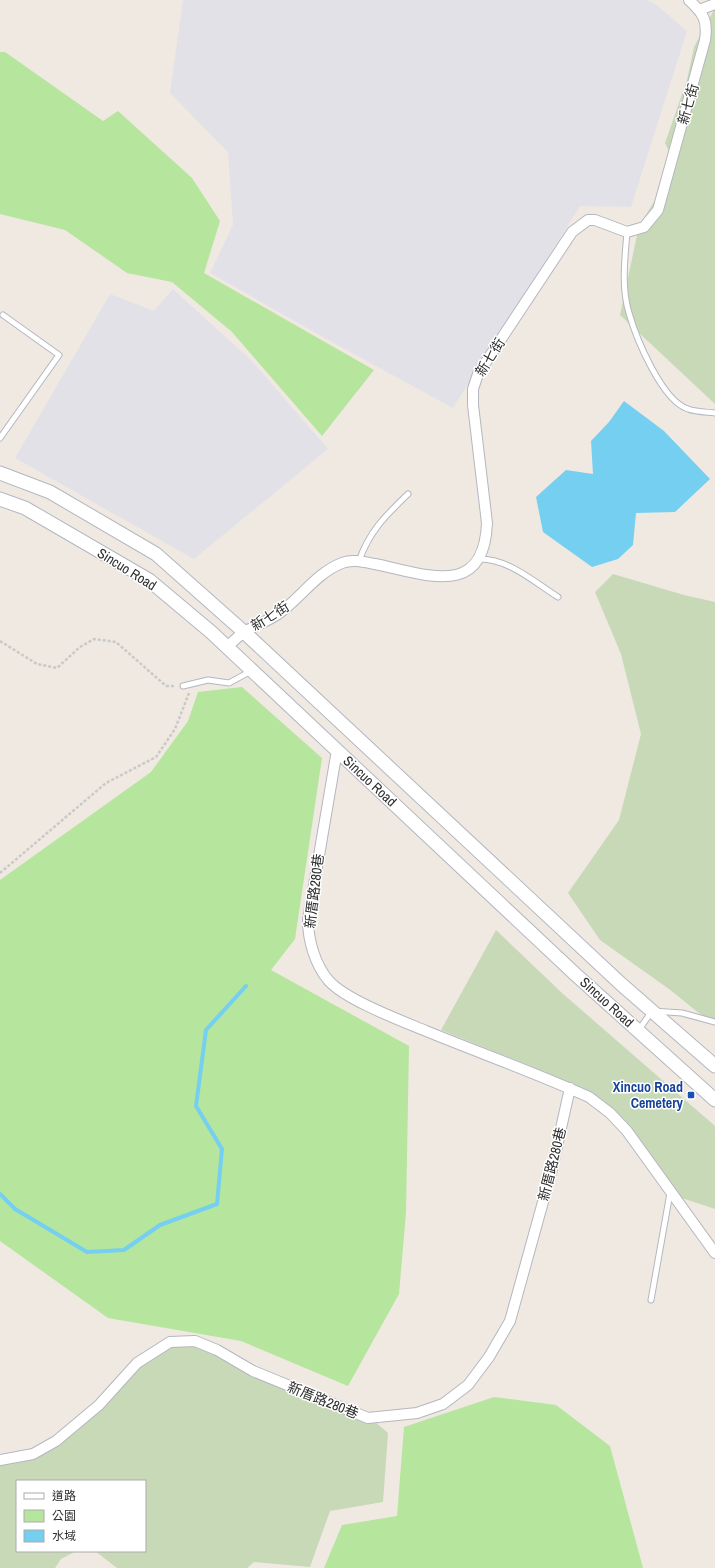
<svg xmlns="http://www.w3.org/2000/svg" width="715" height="1568" viewBox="0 0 715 1568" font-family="'Archivo Narrow','Noto Sans TC',sans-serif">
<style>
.industrial{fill:#e3e1e8}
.green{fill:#b6e59e}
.cemetery{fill:#c8d9b8}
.water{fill:#75cff0}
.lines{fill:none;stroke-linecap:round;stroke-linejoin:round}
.stream{stroke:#75cff0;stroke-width:4}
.service-casing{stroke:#b4b7c1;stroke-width:7}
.minor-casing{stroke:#b4b7c1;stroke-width:12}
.tertiary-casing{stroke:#b4b7c1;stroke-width:15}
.path{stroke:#c9c9c9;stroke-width:2.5;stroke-dasharray:3 2;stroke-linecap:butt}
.service{stroke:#fff;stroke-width:5}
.minor{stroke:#fff;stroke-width:10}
.tertiary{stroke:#fff;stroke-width:13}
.transit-dot{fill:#1a4fb4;stroke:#fff;stroke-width:1.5}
.labels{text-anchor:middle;stroke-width:3;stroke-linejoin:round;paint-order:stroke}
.street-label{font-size:14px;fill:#2e2e2e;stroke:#fff}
.transit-label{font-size:14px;font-weight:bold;fill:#164399;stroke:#fff;text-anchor:end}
</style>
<rect width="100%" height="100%" fill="#efe9e1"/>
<g class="industrial">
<path d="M 183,0 L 647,0 L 654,3 L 687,31 L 631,207 L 580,206 L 453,408 L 321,336 L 210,273 L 233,225 L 228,152 L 170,93 Z"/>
<path d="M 173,289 L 252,361 L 328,449 L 194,559 L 15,458 L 110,294 L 154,311 Z"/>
</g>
<g class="green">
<path d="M 0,52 L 5,52 L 103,121 L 118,111 L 192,178 L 220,221 L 204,273 L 374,370 L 322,436 L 232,332 L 172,282 L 127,273 L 65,230 L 0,214 Z"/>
<path d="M 242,687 L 322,758 L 295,939 L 271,970 L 409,1046 L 406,1212 L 399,1294 L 348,1386 L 241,1341 L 108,1318 L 0,1241 L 0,880 L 151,772 L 188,721 L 198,692 Z"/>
<path d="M 494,1397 L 556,1405 L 610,1446 L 643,1568 L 324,1568 L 342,1525 L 397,1516 L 404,1427 Z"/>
</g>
<g class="cemetery">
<path d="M 715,8 L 715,404 L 620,315 L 639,226 L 676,166 L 665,143 L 687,80 L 694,47 Z"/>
<path d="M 613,574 L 684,595 L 715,602 L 715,1026 L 669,989 L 600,940 L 568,893 L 619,820 L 641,734 L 621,654 L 595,592 Z"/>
<path d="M 496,930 L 562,993 L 715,1126 L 715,1209 L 679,1197 L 586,1092 L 535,1068 L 441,1030 Z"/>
<path d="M 170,1342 L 217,1350 L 373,1420 L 388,1433 L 383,1502 L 330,1511 L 310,1567 L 254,1562 L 247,1568 L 117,1568 L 95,1551 L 145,1551 L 145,1481 L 17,1481 L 17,1551 L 76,1551 L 61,1559 L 55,1568 L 0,1568 L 0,1463 L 33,1456 L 106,1406 L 137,1363 Z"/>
</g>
<path class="water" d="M 624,401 L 664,431 L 710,479 L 675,512 L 636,513 L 633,545 L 618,559 L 592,567 L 543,532 L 536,497 L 566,470 L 593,474 L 591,441 L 609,422 Z"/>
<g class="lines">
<path class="stream" d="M 0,1194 L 15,1209 L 87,1252 L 124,1250 L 160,1225 L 217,1204 L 222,1149 L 196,1106 L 206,1030 L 246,986"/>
<g class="service-casing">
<g id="service">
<path d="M 627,232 C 625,258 621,287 629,313 C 636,338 662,401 688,409 C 696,412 706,412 715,413"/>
<path d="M 0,438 L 59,355 L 3,315"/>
<path d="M 478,559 C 508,558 534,582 558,597"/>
<path d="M 359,561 C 369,532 385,516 408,494"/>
<path d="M 183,686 L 208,680 L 229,683 L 251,671"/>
<path d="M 638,1031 L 652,1011 L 682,1013 L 715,1022"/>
<path d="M 651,1300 L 670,1193"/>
</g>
</g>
<g class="minor-casing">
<g id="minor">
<path d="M 699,10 L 715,4"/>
<path d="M 227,647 C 233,642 239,635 246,631 C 256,625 268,621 278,614 C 300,599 316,573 342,563 C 352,559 364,562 375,564 C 425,574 484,600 487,523 L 473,405 L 473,389 L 478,374 L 572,232 L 588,220 L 595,220 L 627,232 L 644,227 L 658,210 L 705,40 C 708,20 703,13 689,0"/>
<path d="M 337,750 L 308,920 C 308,940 315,965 329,981 C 346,1000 402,1021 426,1031 C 480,1053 536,1073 589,1097 L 610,1113 L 627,1131 L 715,1253"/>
<path d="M 0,1460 L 33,1454 L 56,1441 L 99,1405 L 137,1363 L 170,1342 L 195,1341 L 217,1350 L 253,1371 L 368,1418 L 417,1413 L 443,1404 L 468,1385 L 489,1357 L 510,1321 L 551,1173 L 570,1088"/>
</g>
</g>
<g class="tertiary-casing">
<g id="tertiary">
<path d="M 0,473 L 50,492 L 156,554 L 244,632 L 621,984 L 715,1066"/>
<path d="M 0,499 L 25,508 L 149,580 L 211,632 L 575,974 L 715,1100"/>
</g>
</g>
<g class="path">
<path d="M 0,641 L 37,664 L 57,668 L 80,647 L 94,639 L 116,642 L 166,686 L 175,686"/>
<path d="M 0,873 L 106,783 L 156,757 L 175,729 L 189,693"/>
</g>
<use href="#service" class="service"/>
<use href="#minor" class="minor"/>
<use href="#tertiary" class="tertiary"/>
</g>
<rect class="transit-dot" x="687" y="1091" width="8" height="8" rx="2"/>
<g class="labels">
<g class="street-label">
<text transform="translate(688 104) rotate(-74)" y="5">新七街</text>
<text transform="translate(490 357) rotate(-58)" y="5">新七街</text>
<text transform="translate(127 569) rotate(32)" y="5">Sincuo Road</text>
<text transform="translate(270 616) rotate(-32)" y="5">新七街</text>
<text transform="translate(370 781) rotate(43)" y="5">Sincuo Road</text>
<text transform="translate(314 891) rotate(-83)" y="5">新厝路280巷</text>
<text transform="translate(607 1002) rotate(42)" y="5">Sincuo Road</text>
<text transform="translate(552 1164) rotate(-76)" y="5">新厝路280巷</text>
<text transform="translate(323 1400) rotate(22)" y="5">新厝路280巷</text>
</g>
<g class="transit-label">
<text x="683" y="1092">Xincuo Road<tspan x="683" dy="16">Cemetery</tspan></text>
</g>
</g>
<rect x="16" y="1480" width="130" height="72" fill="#ffffff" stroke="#ababab"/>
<rect x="24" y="1493" width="20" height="6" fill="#ffffff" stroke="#ababab"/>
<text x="52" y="1500" font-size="12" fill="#2e2e2e">道路</text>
<rect x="24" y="1510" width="20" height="12" fill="#b6e59e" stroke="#ababab"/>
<text x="52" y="1520" font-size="12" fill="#2e2e2e">公園</text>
<rect x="24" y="1530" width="20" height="12" fill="#75cff0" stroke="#ababab"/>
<text x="52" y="1540" font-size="12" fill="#2e2e2e">水域</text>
</svg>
